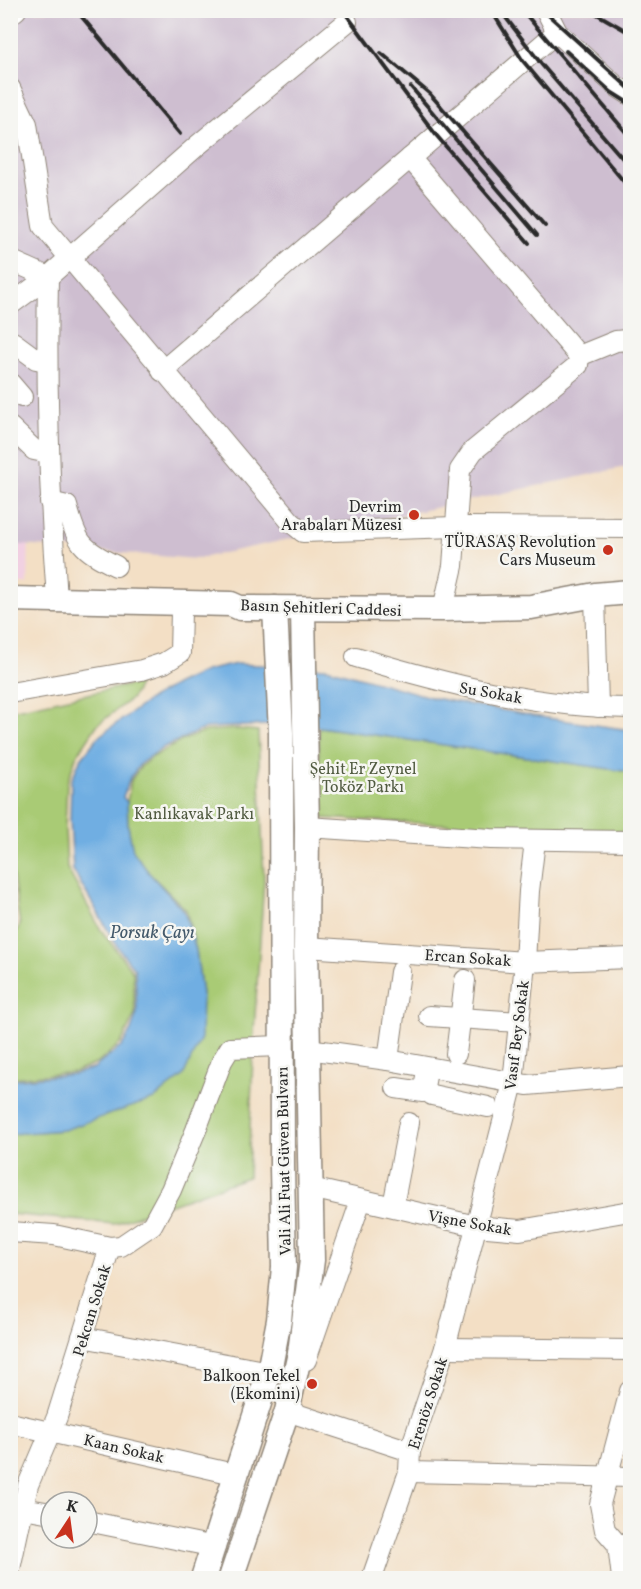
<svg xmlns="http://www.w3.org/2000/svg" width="641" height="1589" viewBox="0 0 641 1589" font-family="Vollkorn,serif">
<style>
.built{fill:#f1d0e2}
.industrial{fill:#cebed0}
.green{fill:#a9cb74;stroke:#6a7b50;stroke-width:1.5}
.water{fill:#70aee2;stroke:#4e6c86;stroke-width:1.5}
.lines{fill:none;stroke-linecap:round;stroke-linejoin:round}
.minor-casing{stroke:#8f8578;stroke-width:22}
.major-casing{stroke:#8f8578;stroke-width:27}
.minor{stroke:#fff;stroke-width:20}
.major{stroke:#fff;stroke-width:24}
.rail{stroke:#2b2b2b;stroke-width:4}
.poi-dot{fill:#c8321e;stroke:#f6f6f2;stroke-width:2}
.labels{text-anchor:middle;stroke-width:5;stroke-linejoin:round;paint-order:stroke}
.poi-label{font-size:16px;fill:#2b2b2b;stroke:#f6f6f2;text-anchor:end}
.street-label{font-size:16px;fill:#2b2b2b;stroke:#f6f6f2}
.park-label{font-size:16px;fill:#515b41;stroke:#f6f6f2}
.water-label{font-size:18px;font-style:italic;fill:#43596b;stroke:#f6f6f2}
</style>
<rect width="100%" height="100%" fill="#f6f6f2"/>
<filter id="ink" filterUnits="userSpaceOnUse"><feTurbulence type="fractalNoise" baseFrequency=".0167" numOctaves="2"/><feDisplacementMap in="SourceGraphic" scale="12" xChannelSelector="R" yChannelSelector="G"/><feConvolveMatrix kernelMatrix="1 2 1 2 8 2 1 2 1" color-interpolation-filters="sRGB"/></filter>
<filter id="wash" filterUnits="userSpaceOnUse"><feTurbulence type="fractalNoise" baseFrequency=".008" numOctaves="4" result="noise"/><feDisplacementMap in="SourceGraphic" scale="24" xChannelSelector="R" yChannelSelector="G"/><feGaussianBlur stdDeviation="1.35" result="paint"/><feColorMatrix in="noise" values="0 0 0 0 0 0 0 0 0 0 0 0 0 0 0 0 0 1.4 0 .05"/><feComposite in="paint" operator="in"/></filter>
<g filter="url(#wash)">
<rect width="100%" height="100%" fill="#f3dfc5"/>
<path class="built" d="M 11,446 L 30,467 L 28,584 L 11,584 Z"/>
<path class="industrial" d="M 10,11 L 630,11 L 630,466 L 196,559 L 11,544 Z"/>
<g class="green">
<path d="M 140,683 L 132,698 L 97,725 L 76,757 L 67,783 L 65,828 L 67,868 L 101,930 L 133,972 L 135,1014 L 121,1043 L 98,1063 L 75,1072 L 11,1078 L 11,940 L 20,925 L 10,856 L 11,710 Z"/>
<path d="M 319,727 L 630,772 L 630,833 L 318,818 Z"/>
<path d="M 237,729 L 258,731 L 264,880 L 254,1031 L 248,1177 L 114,1224 L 11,1214 L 10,1134 L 64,1130 L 202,994 L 196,950 L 186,910 L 149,873 L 133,851 L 128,826 L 127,802 L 131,780 L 142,765 L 154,756 L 183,740 L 206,731 Z"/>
</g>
<path class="water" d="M 236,664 L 327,668 L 434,698 L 540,717 L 630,730 L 630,772 L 320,727 L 268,725 L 205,728 L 164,747 L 141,763 L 130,778 L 123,797 L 127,802 L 128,826 L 133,851 L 149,873 L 184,911 L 196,950 L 202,994 L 201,1038 L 183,1076 L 154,1099 L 64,1130 L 11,1134 L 10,1080 L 75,1074 L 94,1068 L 122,1046 L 131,1030 L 137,1013 L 135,970 L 117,946 L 73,870 L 70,820 L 71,781 L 80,760 L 98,737 L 149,700 L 177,684 L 205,671 Z"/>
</g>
<g filter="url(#ink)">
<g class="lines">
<g class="minor-casing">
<g id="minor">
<path d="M 546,10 L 557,32 L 616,86 L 630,95"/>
<path d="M 10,15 L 16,10"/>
<path d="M 10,88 L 27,124 L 43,226 L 291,522 L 303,532 L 455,527 L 630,528"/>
<path d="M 410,158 L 579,356 L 616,341 L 626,340 L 630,344"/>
<path d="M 10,260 L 48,277 C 46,385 49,492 57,599"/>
<path d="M 10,305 L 48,277 L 198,145 L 347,22"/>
<path d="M 10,343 L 13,342 L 36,359 L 47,361"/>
<path d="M 162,371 L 557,32"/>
<path d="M 10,383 L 22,397"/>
<path d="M 10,427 L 34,450 L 49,453"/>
<path d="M 50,502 L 67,506 C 77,543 81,549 116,566"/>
<path d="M 595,595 L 598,707"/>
<path d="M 443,609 L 453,566 L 460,470 L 473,451 L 578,365 L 579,356"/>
<path d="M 356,657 C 446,684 536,707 630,708"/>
<path d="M 10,693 L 142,670 L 164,663 L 180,653 L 181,611"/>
<path d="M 307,827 L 491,839 L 630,841"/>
<path d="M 306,947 L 525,962 L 630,958"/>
<path d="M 429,1016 L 519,1022"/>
<path d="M 308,1049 L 388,1060 L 527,1085 L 630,1076"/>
<path d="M 456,1054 L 465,980"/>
<path d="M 388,1060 L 400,972"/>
<path d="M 396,1088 L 423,1092 L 427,1071"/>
<path d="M 432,1095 L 488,1107"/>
<path d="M 311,1188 L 476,1226 L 520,1230 L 630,1211"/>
<path d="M 393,1206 L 409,1123"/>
<path d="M 10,1232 L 54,1235 L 110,1247"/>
<path d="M 82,1337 L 269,1372"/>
<path d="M 445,1348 L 630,1350"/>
<path d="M 306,1360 L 361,1200"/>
<path d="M 292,1399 L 287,1411 L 410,1451"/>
<path d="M 10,1423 L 238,1475"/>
<path d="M 409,1472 L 630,1477"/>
<path d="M 23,1508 L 51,1513"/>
<path d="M 87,1521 L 215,1547"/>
<path d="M 10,1569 L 28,1485 L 57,1417 L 110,1247 L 121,1246 L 152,1225 L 171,1190 L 196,1130 L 222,1061 L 230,1048 L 281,1046"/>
<path d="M 372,1578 L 409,1472 L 410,1451 L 445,1348 L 513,1083 L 525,962 L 529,891 L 535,841"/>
<path d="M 622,1578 L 618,1545 L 605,1530 L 600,1504 L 630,1391"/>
</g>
</g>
<g class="major-casing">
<g id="major">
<path d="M 10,599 L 231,604 L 240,608 L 443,609 L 531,607 L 595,595 L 630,592"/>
<path d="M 203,1578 L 269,1372 L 279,1320 L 284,1267 L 282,1167 L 281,733 L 275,608"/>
<path d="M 231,1578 L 287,1411 L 300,1353 L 312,1260 L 306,947 L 307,827 L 303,610"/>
</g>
</g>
<use href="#minor" class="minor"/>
<use href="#major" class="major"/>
<g class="rail">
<path d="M 76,10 L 180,134"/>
<path d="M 343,10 L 436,135 L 529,243"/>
<path d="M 491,10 L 523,61 L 630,189"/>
<path d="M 500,10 L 542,65 L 630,167"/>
<path d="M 522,10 L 630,137"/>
<path d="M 543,10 L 630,89"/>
<path d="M 590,10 L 630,33"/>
<path d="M 630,10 L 630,11"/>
<path d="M 566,51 L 611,92 L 630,104"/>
<path d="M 381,53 L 430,94 L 545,226"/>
<path d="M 411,87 L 537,235"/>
</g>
</g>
</g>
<g class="poi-dot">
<circle cx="414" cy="515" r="6"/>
<circle cx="608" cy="550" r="6"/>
<circle cx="312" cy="1384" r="6"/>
</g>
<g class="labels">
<g class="poi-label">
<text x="402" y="512">Devrim<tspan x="402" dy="18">Arabaları Müzesi</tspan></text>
<text x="596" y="547">TÜRASAŞ Revolution<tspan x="596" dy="18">Cars Museum</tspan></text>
<text x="300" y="1381">Balkoon Tekel<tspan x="300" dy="18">(Ekomini)</tspan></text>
</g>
<g class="street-label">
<text transform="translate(321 607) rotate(2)" y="6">Basın Şehitleri Caddesi</text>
<text transform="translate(491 692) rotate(10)" y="6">Su Sokak</text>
<text transform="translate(468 957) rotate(4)" y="6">Ercan Sokak</text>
<text transform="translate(516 1035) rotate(-83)" y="6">Vasıf Bey Sokak</text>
<text transform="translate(283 1161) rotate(-91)" y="6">Vali Ali Fuat Güven Bulvarı</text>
<text transform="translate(470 1222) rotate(10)" y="6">Vişne Sokak</text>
<text transform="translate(91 1310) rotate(-73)" y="6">Pekcan Sokak</text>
<text transform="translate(427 1403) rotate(-72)" y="6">Erenöz Sokak</text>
<text transform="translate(124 1448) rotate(13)" y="6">Kaan Sokak</text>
</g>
<g class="park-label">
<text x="363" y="774">Şehit Er Zeynel<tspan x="363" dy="18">Toköz Parkı</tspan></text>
<text x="194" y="819">Kanlıkavak Parkı</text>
</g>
<g class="water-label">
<text x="152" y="938">Porsuk Çayı</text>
</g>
</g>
<rect width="641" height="1589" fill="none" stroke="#f6f6f2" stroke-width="36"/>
<g transform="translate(69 1520) rotate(13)"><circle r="28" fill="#f6f6f2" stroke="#a5a5a2" stroke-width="1.5"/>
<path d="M0-4.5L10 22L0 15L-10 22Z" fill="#c8321e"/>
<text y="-9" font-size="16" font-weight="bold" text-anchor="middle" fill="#2b2b2b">K</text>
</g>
</svg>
